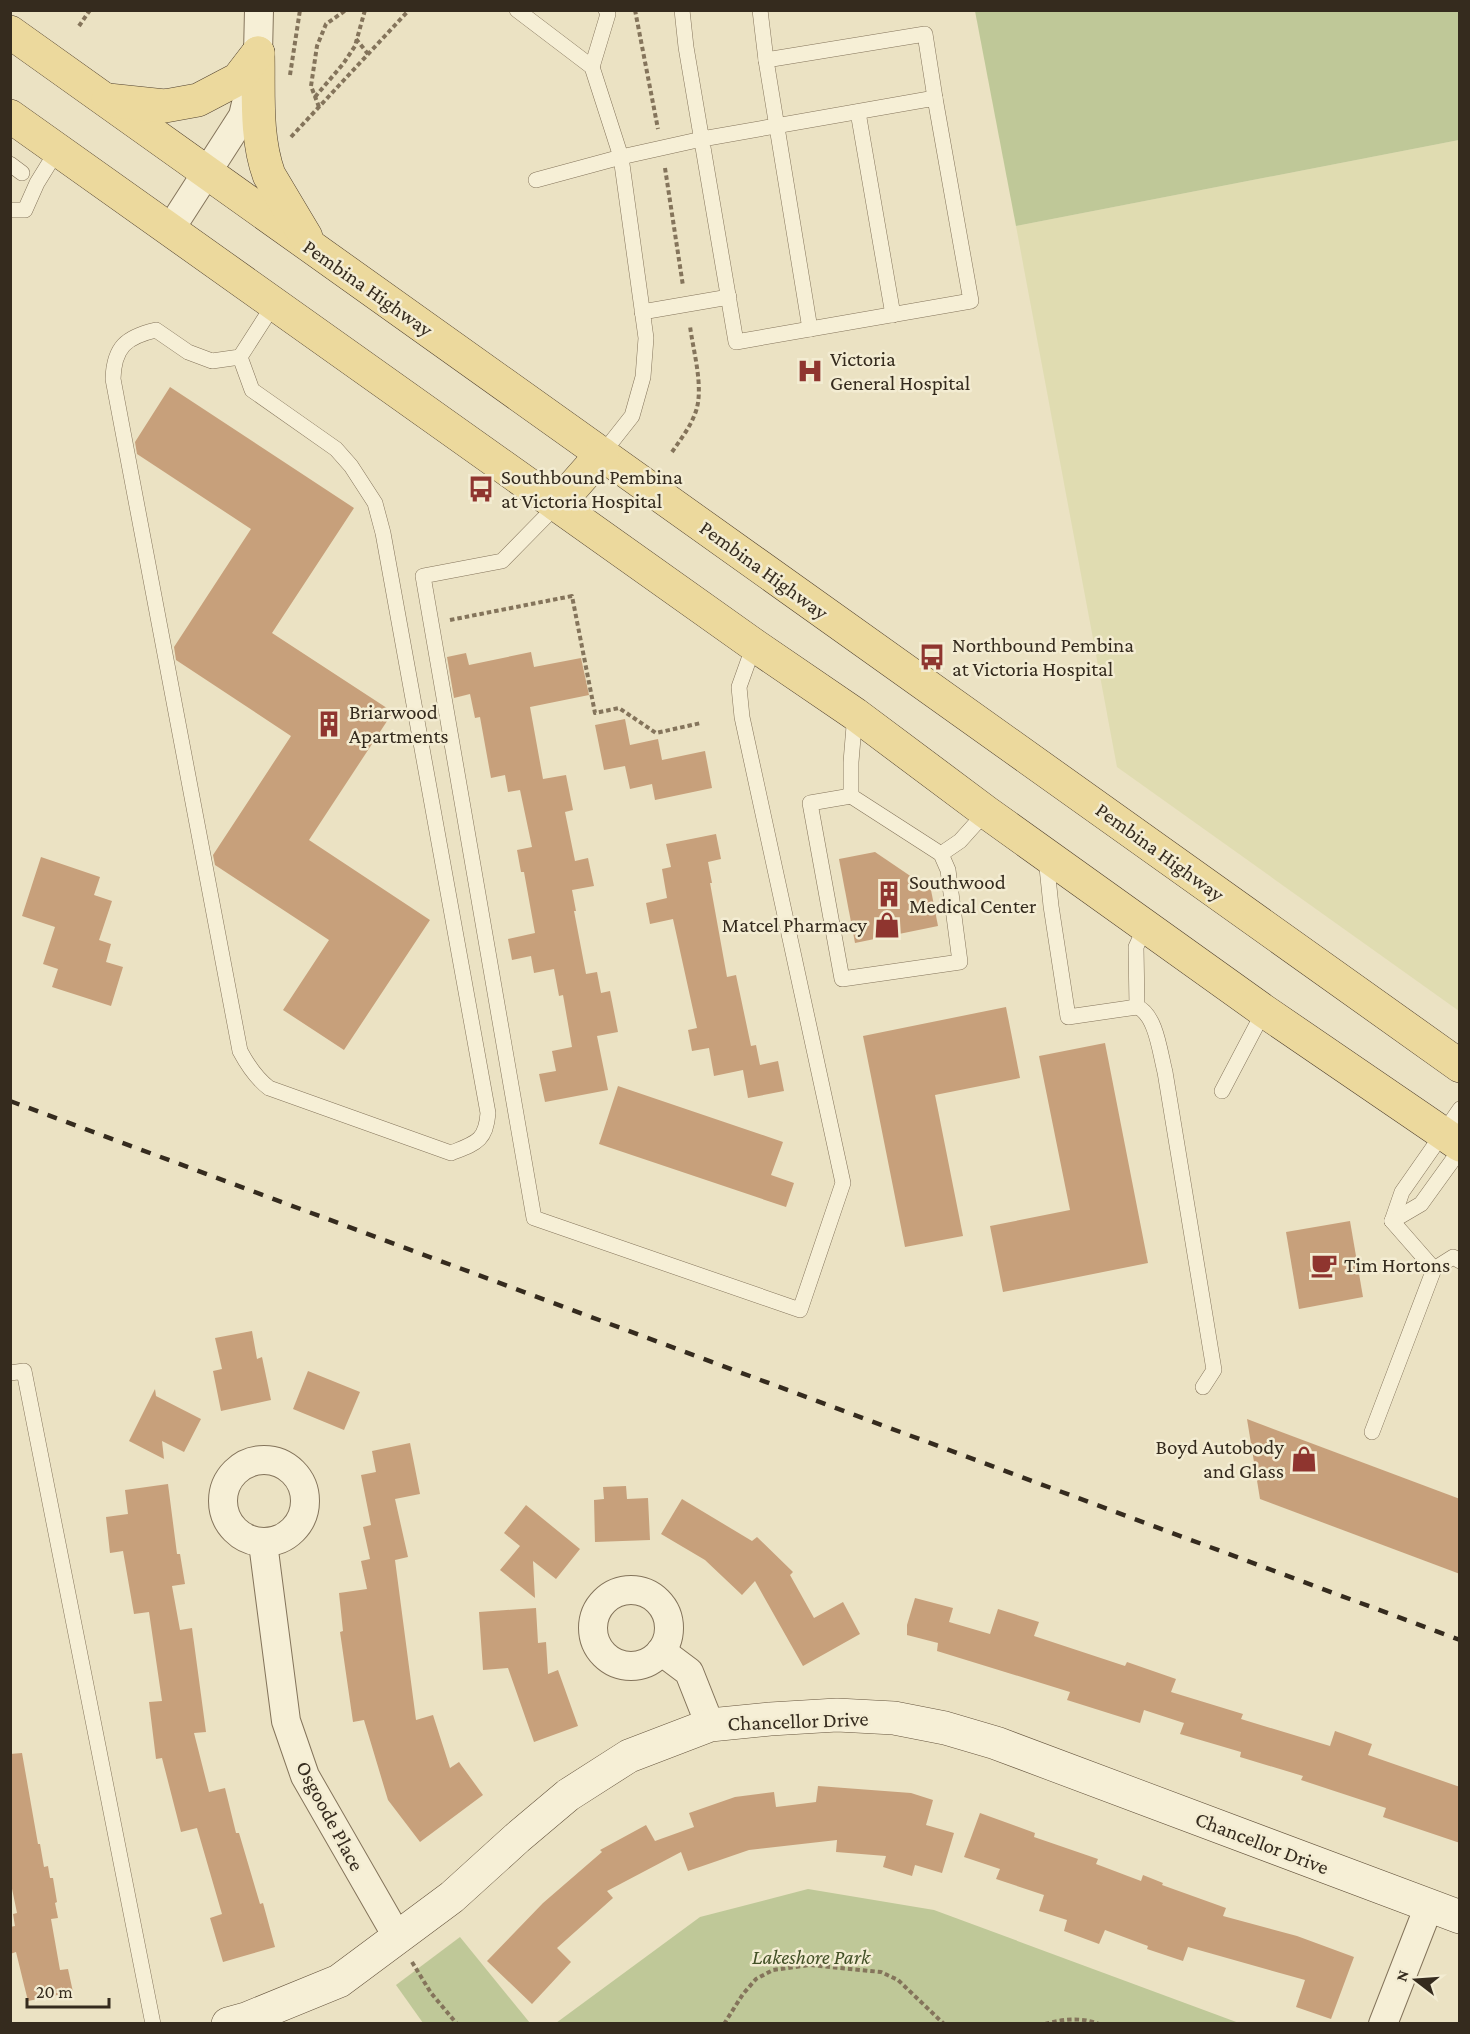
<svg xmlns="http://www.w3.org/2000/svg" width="1470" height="2034" viewBox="0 0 1470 2034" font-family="'Crimson Pro',serif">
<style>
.farmland{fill:#e0dcb1}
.green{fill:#bfc898}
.building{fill:#c7a07b}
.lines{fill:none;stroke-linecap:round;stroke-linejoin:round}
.lane-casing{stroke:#84745b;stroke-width:16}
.street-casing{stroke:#84745b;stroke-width:30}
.secondary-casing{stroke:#66553e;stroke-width:34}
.primary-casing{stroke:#52422f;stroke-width:34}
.path{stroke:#84745b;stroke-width:4;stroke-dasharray:4.5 3;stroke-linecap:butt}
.lane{stroke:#f6efd6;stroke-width:15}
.street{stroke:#f6efd6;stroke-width:28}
.secondary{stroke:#f6efd6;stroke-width:33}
.primary{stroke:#ecd99d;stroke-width:33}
.rail{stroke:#352b1e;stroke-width:4.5;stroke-dasharray:10 10;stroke-linecap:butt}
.labels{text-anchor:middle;stroke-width:5;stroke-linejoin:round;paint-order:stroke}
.street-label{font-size:21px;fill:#352b1e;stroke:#f3ecd2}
.poi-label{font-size:21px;fill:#352b1e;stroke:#f3ecd2;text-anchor:start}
.park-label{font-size:21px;font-style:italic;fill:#425026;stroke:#f3ecd2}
</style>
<rect width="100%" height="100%" fill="#ebe2c3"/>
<path class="farmland" d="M 1459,140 L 1459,1011 L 1117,767 L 1016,226 Z"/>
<g class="green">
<path d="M 975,11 L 1459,11 L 1459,140 L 1016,226 Z"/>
<path d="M 808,1889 L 934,1910 L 1239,2023 L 556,2023 L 700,1917 Z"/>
<path d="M 460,1937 L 530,2023 L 423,2023 L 396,1985 Z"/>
</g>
<g class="building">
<path d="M 170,387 L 354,508 L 272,633 L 393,712 L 309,840 L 430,920 L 344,1050 L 283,1010 L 329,940 L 215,865 L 213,855 L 291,736 L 176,660 L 174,647 L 251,529 L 137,454 L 135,442 Z"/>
<path d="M 531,652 L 534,667 L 581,658 L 589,695 L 530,707 L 543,779 L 566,775 L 573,810 L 565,812 L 575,861 L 588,858 L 594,886 L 572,890 L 576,911 L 574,911 L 586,974 L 597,972 L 601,993 L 610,991 L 618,1032 L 597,1036 L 608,1090 L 545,1102 L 539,1074 L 556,1071 L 552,1051 L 572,1047 L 563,995 L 559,996 L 554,969 L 534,973 L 531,956 L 512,960 L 508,939 L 535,933 L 524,872 L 521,872 L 517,850 L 532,847 L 520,790 L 508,792 L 505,775 L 491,778 L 480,717 L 475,718 L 470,694 L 454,698 L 447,657 L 466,653 L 469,665 Z"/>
<path d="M 625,719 L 630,745 L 658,739 L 662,760 L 705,751 L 712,788 L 655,800 L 652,784 L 630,789 L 625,766 L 604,770 L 595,725 Z"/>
<path d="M 716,834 L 721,859 L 708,862 L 712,883 L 710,883 L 727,977 L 736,975 L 751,1046 L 756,1045 L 760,1065 L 778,1061 L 784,1091 L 748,1098 L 743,1070 L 714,1076 L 709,1048 L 692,1051 L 688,1030 L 697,1028 L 673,919 L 650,924 L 646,903 L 667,898 L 662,869 L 671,867 L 666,844 Z"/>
<path d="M 875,852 L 931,890 L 938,926 L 855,943 L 839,859 Z"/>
<path d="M 41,857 L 100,877 L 94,895 L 112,901 L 99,940 L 111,944 L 106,962 L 123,967 L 111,1006 L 52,987 L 58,969 L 43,964 L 55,927 L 22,916 Z"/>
<path d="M 1006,1007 L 1020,1078 L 935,1095 L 963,1236 L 905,1247 L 863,1036 Z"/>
<path d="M 1105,1043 L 1148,1263 L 1003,1292 L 990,1226 L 1070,1210 L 1039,1056 Z"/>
<path d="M 618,1086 L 783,1142 L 771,1175 L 794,1183 L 786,1207 L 599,1144 Z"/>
<path d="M 1350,1221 L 1363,1297 L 1299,1309 L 1286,1232 Z"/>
<path d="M 252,1331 L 257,1359 L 262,1357 L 271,1400 L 221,1411 L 213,1371 L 222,1369 L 215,1338 Z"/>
<path d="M 308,1371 L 360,1392 L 344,1430 L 293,1409 Z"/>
<path d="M 155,1389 L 156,1396 L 201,1419 L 184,1452 L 162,1441 L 164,1459 L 129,1441 Z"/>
<path d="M 1247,1419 L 1460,1499 L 1460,1574 L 1260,1499 Z"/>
<path d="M 410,1443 L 420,1494 L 395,1499 L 408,1557 L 395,1560 L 416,1720 L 433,1715 L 450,1768 L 459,1762 L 483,1795 L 420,1842 L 388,1800 L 364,1720 L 353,1722 L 340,1632 L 343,1631 L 339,1593 L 367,1589 L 361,1561 L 370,1559 L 363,1527 L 371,1525 L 361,1475 L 376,1472 L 372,1451 Z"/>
<path d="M 168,1484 L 177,1554 L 180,1554 L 185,1584 L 172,1586 L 180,1630 L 192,1628 L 206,1732 L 194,1733 L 209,1792 L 225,1788 L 236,1833 L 239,1833 L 260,1904 L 263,1903 L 275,1947 L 223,1962 L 210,1918 L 222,1914 L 197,1828 L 181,1832 L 162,1758 L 156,1759 L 149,1702 L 162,1701 L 149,1612 L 134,1614 L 123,1551 L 110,1553 L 106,1517 L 128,1514 L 125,1490 Z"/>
<path d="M 626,1486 L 627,1499 L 648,1498 L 650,1540 L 595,1542 L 594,1500 L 604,1499 L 603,1487 Z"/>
<path d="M 682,1499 L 752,1541 L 757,1537 L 793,1572 L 790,1575 L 814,1618 L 843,1602 L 860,1634 L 803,1666 L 755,1581 L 742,1595 L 705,1560 L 661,1534 Z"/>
<path d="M 526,1505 L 580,1549 L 556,1579 L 533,1561 L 535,1598 L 500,1570 L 520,1546 L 504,1533 Z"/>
<path d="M 915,1598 L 953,1608 L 949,1622 L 990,1634 L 998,1609 L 1039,1622 L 1034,1636 L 1125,1666 L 1127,1662 L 1176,1679 L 1171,1692 L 1243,1714 L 1241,1719 L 1330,1746 L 1335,1731 L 1372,1744 L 1368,1755 L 1460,1787 L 1460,1843 L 1383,1817 L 1386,1808 L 1301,1780 L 1303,1776 L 1240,1757 L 1241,1752 L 1180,1734 L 1184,1723 L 1144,1710 L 1140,1723 L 1067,1700 L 1070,1692 L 937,1651 L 938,1643 L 907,1635 L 907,1625 Z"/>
<path d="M 536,1608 L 538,1643 L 546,1642 L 548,1674 L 558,1670 L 578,1726 L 534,1742 L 508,1668 L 483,1670 L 479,1612 Z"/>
<path d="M 22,1753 L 38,1844 L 40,1844 L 44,1867 L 48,1866 L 50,1878 L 53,1878 L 57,1902 L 55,1903 L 58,1918 L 51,1919 L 60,1970 L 68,1969 L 73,1992 L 28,2001 L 16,1952 L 10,1954 L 10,1927 L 15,1926 L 13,1914 L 17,1913 L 10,1879 L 10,1754 Z"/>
<path d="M 818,1786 L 911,1793 L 933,1800 L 926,1825 L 954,1833 L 942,1873 L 915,1865 L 912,1876 L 883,1867 L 886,1856 L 836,1852 L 837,1840 L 749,1850 L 688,1871 L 681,1852 L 607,1891 L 613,1898 L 557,1948 L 571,1962 L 532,2004 L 487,1961 L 543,1903 L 602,1852 L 600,1850 L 646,1825 L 655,1841 L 694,1827 L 689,1813 L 735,1797 L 774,1792 L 776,1807 L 816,1802 Z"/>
<path d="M 980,1813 L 1035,1833 L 1034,1837 L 1098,1859 L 1096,1864 L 1141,1881 L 1143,1875 L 1163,1883 L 1162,1885 L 1226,1908 L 1223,1916 L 1297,1936 L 1354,1957 L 1331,2019 L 1296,2007 L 1305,1980 L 1188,1947 L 1183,1961 L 1147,1949 L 1148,1946 L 1105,1930 L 1099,1944 L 1064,1931 L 1067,1920 L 1039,1911 L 1044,1895 L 996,1879 L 1000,1869 L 964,1857 Z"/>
</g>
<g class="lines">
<g class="lane-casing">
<g id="lane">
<path d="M 517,10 L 592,67 L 621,157 L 646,338 L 643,377 L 632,416 L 602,454"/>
<path d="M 760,10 L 766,60"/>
<path d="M 592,67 L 608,14 L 606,10"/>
<path d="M 858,112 L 893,315"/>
<path d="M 10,164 L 22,173"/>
<path d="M 536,180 L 621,157 L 702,139 L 935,98 L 971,301 L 736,342 L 686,47 L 682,10"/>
<path d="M 10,210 L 25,210 L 37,183 L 58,149"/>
<path d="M 642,312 L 729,297"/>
<path d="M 810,329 L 766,60 L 925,34 L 935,98"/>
<path d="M 240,357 L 252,390 L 336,449 L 351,466 L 375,503 L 383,533 L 488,1113 C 486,1141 476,1143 451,1153 L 269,1088 C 256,1078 248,1066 240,1051 L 113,379 C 114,347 126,337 156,330 L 188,352 L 212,361 L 240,357 L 274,304"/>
<path d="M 557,505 L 502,561 L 423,576 L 534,1218 L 800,1310 L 843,1183 L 742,717 L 739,687 L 754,645"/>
<path d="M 851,796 L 941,854 L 948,870 L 960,962 L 842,979 L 810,803 Z"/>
<path d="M 851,796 L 851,762 L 855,714"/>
<path d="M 941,854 L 960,841 L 986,812"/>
<path d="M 1046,858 L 1051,906 L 1068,1017 L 1137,1007 L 1136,947 L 1146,925"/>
<path d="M 1137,1007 C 1156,1014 1160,1053 1165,1072 L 1214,1370 L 1203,1387"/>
<path d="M 1222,1091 L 1264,1011"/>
<path d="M 1392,1221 L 1402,1192 L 1460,1109"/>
<path d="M 1392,1221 L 1421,1204 L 1460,1150"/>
<path d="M 1434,1269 L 1453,1257 L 1460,1261"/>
<path d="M 10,1373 L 24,1371 L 153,2024"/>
<path d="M 1372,1432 L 1434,1269 L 1392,1221"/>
</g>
</g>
<g class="street-casing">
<g id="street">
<path d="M 171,228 L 243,116 L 258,53 L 259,10"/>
<circle cx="264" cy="1501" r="41"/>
<path d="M 263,1543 L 286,1721 L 305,1776 L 398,1938"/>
<circle cx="631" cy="1628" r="38"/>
<path d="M 661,1651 L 689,1672 L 710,1725"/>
<path d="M 1383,2024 L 1429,1906"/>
</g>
</g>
<g class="secondary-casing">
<path id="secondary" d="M 228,2024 L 246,2019 L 339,1981 L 452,1897 L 517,1838 L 568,1795 L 629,1756 L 710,1725 L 770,1719 L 837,1715 L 894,1718 L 945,1728 L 996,1743 L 1460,1917"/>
</g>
<g class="primary-casing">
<g id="primary">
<path d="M 10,32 L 1460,1066"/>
<path d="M 258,53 C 259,93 255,136 269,175 L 306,237"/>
<path d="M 108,100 L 165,106 L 198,100 L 238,79 L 258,53"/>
<path d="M 10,116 L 754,645 L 855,714 L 986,812 L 1264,1011 L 1460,1145"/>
<path d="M 557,505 L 602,454"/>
</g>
</g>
<g class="path">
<path d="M 635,10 L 658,129"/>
<path d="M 79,26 L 90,10"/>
<path d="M 356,39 L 368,54"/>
<path d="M 290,75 L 300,10"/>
<path d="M 315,97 L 343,64 L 355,46 L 365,10"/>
<path d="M 319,107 L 311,86 L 317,46 L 326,24 L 346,10"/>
<path d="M 291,137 L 409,10"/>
<path d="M 665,168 L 683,286"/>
<path d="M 672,452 C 681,439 691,426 696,411 C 704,387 693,350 690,326"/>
<path d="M 450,620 L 572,596 L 595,713 L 619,708 L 656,733 L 701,723"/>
<path d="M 412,1962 L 431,1993 L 457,2024"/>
<path d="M 724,2024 L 743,1994 L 756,1979 L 773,1970 L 810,1965 L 881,1972 L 898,1980 L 944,2024"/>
<path d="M 1045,2024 C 1063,2019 1081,2017 1099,2024"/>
</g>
<use href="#lane" class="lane"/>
<use href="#street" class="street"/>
<use href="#secondary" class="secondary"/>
<use href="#primary" class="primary"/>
<path class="rail" d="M 10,1101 L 1460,1640"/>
</g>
<defs>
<g id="hospital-bare" transform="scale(2.07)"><path d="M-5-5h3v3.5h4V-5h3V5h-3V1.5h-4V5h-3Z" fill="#8f352f" stroke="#f3ecd2" stroke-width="2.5" paint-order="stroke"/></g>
<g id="bus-bare" transform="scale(2.07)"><path d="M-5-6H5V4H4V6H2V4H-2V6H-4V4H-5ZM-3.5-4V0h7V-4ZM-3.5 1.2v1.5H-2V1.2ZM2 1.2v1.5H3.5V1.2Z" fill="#8f352f" stroke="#f3ecd2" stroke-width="2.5" paint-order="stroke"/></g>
<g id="building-bare" transform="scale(2.07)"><path d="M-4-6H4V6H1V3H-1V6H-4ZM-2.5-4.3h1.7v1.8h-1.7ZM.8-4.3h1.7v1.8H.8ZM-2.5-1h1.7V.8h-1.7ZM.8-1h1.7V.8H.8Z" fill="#8f352f" stroke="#f3ecd2" stroke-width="2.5" paint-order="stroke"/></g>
<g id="shop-bare" transform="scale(2.07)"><path d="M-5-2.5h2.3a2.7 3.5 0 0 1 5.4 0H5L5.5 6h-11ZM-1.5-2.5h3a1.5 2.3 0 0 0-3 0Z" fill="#8f352f" stroke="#f3ecd2" stroke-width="2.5" paint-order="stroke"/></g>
<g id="cafe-bare" transform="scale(2.07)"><path d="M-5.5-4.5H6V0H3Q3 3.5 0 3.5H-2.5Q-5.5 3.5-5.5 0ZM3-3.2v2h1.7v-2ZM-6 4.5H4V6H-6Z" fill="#8f352f" stroke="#f3ecd2" stroke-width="2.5" paint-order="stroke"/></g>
</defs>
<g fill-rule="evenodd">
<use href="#hospital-bare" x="810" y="371"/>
<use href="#bus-bare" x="481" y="489"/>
<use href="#bus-bare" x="932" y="657"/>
<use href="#building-bare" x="329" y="724"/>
<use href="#building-bare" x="889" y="894"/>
<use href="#shop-bare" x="887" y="925"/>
<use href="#cafe-bare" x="1324" y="1265"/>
<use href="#shop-bare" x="1304" y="1459"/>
</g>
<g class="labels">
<g class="street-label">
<text transform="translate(368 288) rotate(35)" y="7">Pembina Highway</text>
<text transform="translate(764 570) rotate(36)" y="7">Pembina Highway</text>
<text transform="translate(1160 852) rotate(36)" y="7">Pembina Highway</text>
<text transform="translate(798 1721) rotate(-2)" y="7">Chancellor Drive</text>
<text transform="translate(330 1816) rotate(62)" y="7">Osgoode Place</text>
<text transform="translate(1262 1843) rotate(21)" y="7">Chancellor Drive</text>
</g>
<g class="poi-label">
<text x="830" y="366">Victoria<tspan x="830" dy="24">General Hospital</tspan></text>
<text x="501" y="484">Southbound Pembina<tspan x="501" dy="24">at Victoria Hospital</tspan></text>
<text x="952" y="652">Northbound Pembina<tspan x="952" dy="24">at Victoria Hospital</tspan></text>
<text x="349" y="719">Briarwood<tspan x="349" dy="24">Apartments</tspan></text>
<text x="909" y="889">Southwood<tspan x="909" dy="24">Medical Center</tspan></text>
<text x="867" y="932" text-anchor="end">Matcel Pharmacy</text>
<text x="1344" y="1272">Tim Hortons</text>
<text x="1284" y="1454" text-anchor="end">Boyd Autobody<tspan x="1284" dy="24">and Glass</tspan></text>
</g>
<g class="park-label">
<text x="811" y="1964">Lakeshore Park</text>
</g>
</g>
<rect width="1470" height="2034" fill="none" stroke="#352b1e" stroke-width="24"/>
<g transform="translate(1416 1980) rotate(287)" stroke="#f3ecd2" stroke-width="4.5" paint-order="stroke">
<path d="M0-4.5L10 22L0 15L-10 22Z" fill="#352b1e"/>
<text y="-9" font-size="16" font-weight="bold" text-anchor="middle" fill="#352b1e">N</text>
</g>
<path d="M27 1998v9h82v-9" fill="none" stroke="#352b1e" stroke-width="3"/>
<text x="36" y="1998" font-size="18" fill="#352b1e" stroke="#f3ecd2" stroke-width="4.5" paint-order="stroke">20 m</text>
</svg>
